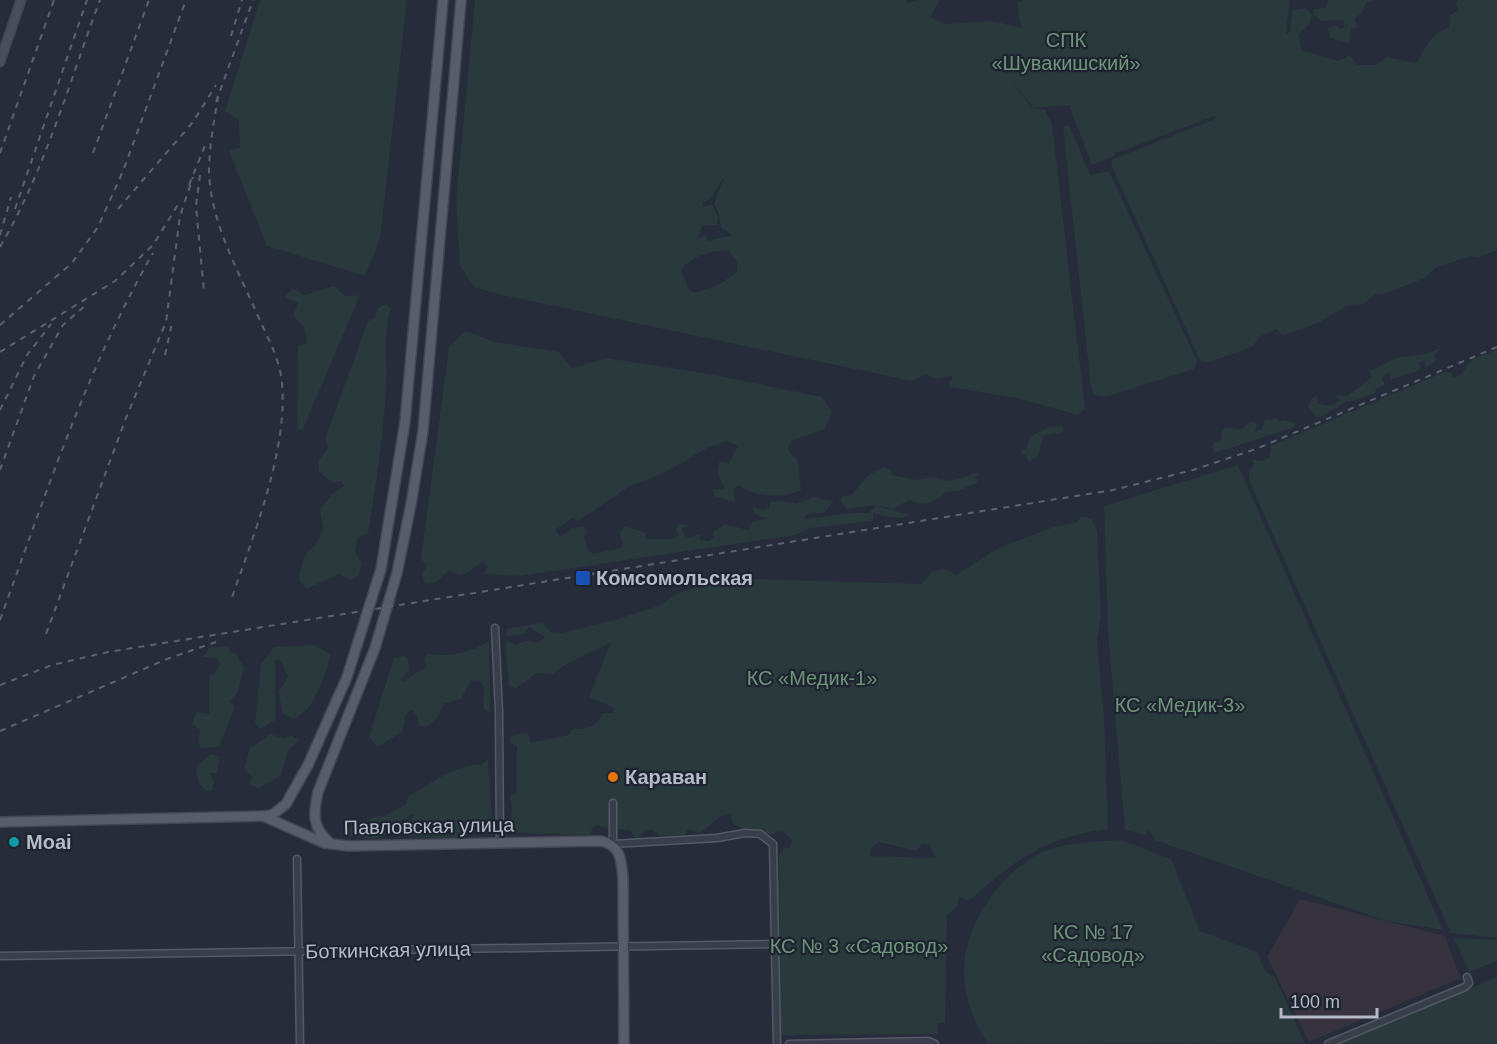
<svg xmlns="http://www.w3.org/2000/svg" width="1497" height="1044" viewBox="0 0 1497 1044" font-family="Arial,sans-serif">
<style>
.medical{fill:#36333f}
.green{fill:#29393c;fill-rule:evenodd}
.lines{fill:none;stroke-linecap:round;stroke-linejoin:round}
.minor-casing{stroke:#545a65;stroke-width:9}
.secondary-casing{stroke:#424853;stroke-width:11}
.primary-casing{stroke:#424853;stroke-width:12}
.minor{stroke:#393f4a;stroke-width:6}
.secondary{stroke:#484e5d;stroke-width:8}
.primary{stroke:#575e6a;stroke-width:9}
.rail{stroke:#5c6271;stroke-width:2;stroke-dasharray:6 6;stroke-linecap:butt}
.transit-dot{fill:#1a4fb4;stroke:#1e242f;stroke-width:2}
.food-dot{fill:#e8710a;stroke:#1e242f;stroke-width:2}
.culture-dot{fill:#0f9aa8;stroke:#1e242f;stroke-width:2}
.labels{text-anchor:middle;stroke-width:4.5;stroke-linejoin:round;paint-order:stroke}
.park-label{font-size:20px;fill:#6e947a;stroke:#1e242f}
.poi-label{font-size:20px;font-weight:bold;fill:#b5bac6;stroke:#1e242f;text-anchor:start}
.street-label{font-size:20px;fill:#b5bac6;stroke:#1e242f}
</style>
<rect width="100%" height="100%" fill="#262c3a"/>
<path class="medical" d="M 1300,899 L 1445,936 L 1461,978 L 1309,1042 L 1267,957 Z"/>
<g class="green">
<path d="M 260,0 L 407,0 L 380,239 L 365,276 L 267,246 L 229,151 L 240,147 L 239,121 L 225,111 Z"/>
<path d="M 475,0 L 906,0 L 909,3 L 917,0 L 940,0 L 930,17 L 946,24 L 993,21 L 1021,28 L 1017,2 L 1024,0 L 1290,0 L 1286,34 L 1290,32 L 1293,10 L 1306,8 L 1312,15 L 1310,23 L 1299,34 L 1301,50 L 1338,61 L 1350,55 L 1357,65 L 1376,65 L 1387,57 L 1417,63 C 1424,47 1432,34 1449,27 L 1450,15 L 1459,10 L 1455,3 L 1458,0 L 1497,0 L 1497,250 L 1478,258 L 1470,256 L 1435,268 L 1425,278 L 1384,294 L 1376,294 L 1363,304 L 1349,305 L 1318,323 L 1282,336 L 1277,329 L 1261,336 L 1252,347 L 1206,363 L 1200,360 L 1111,165 L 1113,159 L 1215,119 L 1217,115 L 1117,153 L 1115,151 L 1115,156 L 1092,165 L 1069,105 L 1033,108 L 1005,72 L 1032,108 L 1045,110 L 1052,124 L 1085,409 L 1078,415 L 1016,398 L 950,387 L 949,382 L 954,375 L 939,379 L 930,377 L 927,374 L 912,381 L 497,294 L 474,287 L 460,266 L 456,200 ZM 724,177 L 714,204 L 719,214 L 721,227 L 732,235 L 708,241 L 706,235 L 697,239 L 702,226 L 717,225 L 718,217 L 712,205 L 703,207 L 703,203 L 711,198 ZM 728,250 L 737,262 L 737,272 L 720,284 L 695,293 L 689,290 L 681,271 C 691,255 710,252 728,250 Z"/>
<path d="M 1328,0 L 1372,0 L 1366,3 L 1361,14 L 1355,18 L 1357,28 L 1351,29 L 1350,41 L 1346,43 L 1331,38 L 1327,29 L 1336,25 L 1340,29 L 1344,27 L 1344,20 L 1321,21 L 1313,14 L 1314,9 L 1325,8 Z"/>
<path d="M 1069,125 L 1090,175 L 1109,171 L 1197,361 L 1194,369 L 1105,397 L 1095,395 L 1091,388 L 1063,127 Z"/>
<path d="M 334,286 L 345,296 L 360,295 L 302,431 L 297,427 L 298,345 L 307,343 L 304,326 L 293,316 L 298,303 L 285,297 L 293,288 L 304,295 Z"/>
<path d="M 386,304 L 391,308 C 383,333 388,363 386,390 C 383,439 376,485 368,533 L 357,539 L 355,552 L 362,563 L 359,575 L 351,580 L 339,574 L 306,589 L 299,579 L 303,559 L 309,550 L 315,546 L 323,529 L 320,509 L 333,493 L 344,486 L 341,481 L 334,483 L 319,472 L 319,460 L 328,448 L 325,439 L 368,321 L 375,318 L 377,309 Z"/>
<path d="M 465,331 L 495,342 L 559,352 L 572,368 L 607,358 L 715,375 L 822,397 L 832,412 L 825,429 L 791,441 L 788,450 L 798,461 L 801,490 C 784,499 754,497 738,485 L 733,490 L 736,503 L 714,496 L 712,490 L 726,488 C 719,480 714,472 720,461 L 729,463 L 738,446 L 726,441 L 709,447 L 662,474 L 630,486 L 578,521 L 573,518 L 555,530 L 560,537 L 572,528 L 583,527 L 588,531 L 584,537 L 588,550 L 594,554 L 623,547 L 620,532 L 624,526 L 645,533 L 646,539 L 673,539 L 679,535 L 676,531 L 678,524 L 690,525 L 682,529 L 684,535 L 689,538 L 699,534 L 700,540 L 709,541 L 714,537 L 712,533 L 725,524 L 748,530 L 753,521 L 766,519 L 754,513 L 753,507 L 763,510 L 769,508 L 770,502 L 784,501 L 797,504 L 813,497 L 834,501 L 824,513 L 807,514 L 804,519 C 826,517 846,512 868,513 L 876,506 L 910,515 C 899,521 884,516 873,513 L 873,521 L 811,528 L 795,535 L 520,576 L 483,574 L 488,567 L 482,562 C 469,571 464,580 449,570 L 435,583 L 425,584 L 422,575 L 427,565 L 421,559 L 449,347 Z"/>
<path d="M 1445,346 L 1434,354 L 1436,360 L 1427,367 L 1424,361 L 1419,362 L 1421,368 L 1417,371 L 1391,380 L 1389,372 L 1382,378 L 1385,385 L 1376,389 L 1375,393 L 1351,402 L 1347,401 L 1321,417 L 1316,417 L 1308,406 L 1312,398 L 1317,395 L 1317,403 C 1326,407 1333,406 1341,400 L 1333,395 L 1347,396 L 1372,377 L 1370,371 L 1396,358 L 1429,353 Z"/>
<path d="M 1497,349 L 1497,938 L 1451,933 L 1249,481 L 1249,470 L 1254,466 L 1252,459 L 1263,461 L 1269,458 L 1271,446 L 1444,372 L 1451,373 L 1453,377 C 1465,376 1463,369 1470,362 C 1477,356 1489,354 1497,349 Z"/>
<path d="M 1277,418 L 1279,422 L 1284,420 L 1294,423 L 1295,427 L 1214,453 L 1212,447 L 1214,442 L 1222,439 L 1221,433 L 1225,427 L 1242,429 L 1251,421 L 1257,423 L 1255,432 L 1262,429 L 1265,420 Z"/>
<path d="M 1063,426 L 1064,432 L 1044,435 L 1038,456 L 1029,462 L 1025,454 L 1020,453 L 1023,449 L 1026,450 L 1030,437 L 1047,427 Z"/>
<path d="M 1238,465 L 1443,930 L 1386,921 L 1155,840 L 1148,828 L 1146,835 L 1125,830 L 1108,633 L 1104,506 Z"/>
<path d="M 884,467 L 891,470 L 892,475 L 915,480 L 935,477 C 949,487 965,474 979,473 L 975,477 L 978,482 L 958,491 L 946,492 C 936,503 923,507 909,500 L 893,509 L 875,505 L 846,509 L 841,500 L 843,496 L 852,495 L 867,476 Z"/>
<path d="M 1082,516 L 1092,519 L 1097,531 L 1101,615 L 1097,641 L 1104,717 L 1108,829 C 1052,836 1017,857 975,896 L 968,900 L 959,897 L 957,907 L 947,915 L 945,1023 L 938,1023 L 938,1034 L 781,1035 L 779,856 L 783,849 L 790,847 L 792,840 L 782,831 L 769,835 C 758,825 743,834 732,822 L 731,813 C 715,817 712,825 700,833 L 688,829 L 685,835 L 660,836 L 653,830 L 646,831 L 637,839 L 630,830 L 603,828 L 598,825 L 592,828 L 591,835 L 509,833 L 512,809 L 510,796 L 516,794 L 517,746 L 511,743 L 510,737 L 521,733 L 528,734 L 531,743 L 568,735 L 573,729 C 587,729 598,727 603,713 L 612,713 L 614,708 L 589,697 L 611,642 C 591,653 570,659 553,674 L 537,673 L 515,689 L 509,685 L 505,645 L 508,641 L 515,645 L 526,641 L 537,643 L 545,637 L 529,627 L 524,634 L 505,636 L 507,629 L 539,623 L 544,624 L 551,632 L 561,633 L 621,618 L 658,606 L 678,593 L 723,578 L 921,584 L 933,571 L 945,569 L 956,575 L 997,549 L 1053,527 L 1077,522 ZM 879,842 L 917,851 L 922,844 L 929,844 L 936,858 L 870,856 L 871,848 Z"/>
<path d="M 489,641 L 490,713 L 484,709 C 482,699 487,690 481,681 L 471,680 L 461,699 L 445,703 L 437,718 L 426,727 L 419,726 L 417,716 L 412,709 L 406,714 L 402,732 L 377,747 L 369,737 L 394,658 L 404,656 L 408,660 L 409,670 L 401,680 L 404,681 L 427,666 L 424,659 L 427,654 C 451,657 468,654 489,641 Z"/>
<path d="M 314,645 L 331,655 C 323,678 316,710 293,719 L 282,713 L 279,691 L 288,677 L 281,661 L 275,660 L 275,720 L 260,729 L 255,723 L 261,664 L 274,647 Z"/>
<path d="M 228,646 L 230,652 L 236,653 L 244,668 L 238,691 L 229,702 L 235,706 L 219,747 L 201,748 L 198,742 L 200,730 L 192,724 L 196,712 L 209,714 L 209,677 L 215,674 L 220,663 L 216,658 L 203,657 L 209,648 Z"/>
<path d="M 271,734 L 284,739 L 291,735 L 300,740 L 288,750 L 281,776 L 259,788 L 249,785 L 252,777 L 244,769 L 250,748 Z"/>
<path d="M 211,754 L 220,756 L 217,773 L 210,773 L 214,781 L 212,790 L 206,791 L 198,782 L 196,766 Z"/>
<path d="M 488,760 L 492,820 L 487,834 L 472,831 L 462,839 L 404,836 L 404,829 L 411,823 L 413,814 C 379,831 396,845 348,835 L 347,826 L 356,827 L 373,817 L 385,816 L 406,804 L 408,797 C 429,785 457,763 481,765 Z"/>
<path d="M 1121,840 L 1171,859 L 1200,931 L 1257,952 L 1265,971 L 1275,977 L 1305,1043 L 988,1044 C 973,1020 963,995 964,967 C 965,925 1000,875 1036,855 C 1061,842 1093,842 1121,840 Z"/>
<path d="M 1454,938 L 1497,940 L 1497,961 L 1469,972 Z"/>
<path d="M 1497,977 L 1497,1044 L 1339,1044 Z"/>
</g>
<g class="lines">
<g class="minor-casing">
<g id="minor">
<path d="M 495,628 L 499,712 L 500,843"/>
<path d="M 613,803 L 613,844 L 717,838 L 745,833 L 760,834 L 773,844 L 777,1044"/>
<path d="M 297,859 L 300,1044"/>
<path d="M 0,956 L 775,944"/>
<path d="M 789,1044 L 928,1041 L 935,1044"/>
<path d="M 1328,1044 L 1465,987 L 1469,983 L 1467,977"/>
</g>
</g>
<g class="secondary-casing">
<path id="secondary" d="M 0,62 L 21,0"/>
</g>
<g class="primary-casing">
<g id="primary">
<path d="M 263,816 L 272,815 L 286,804 L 308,765 L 347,677 L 381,569 L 405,422 L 443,0"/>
<path d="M 0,822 L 263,816 L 324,843 L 349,846 L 601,841 C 621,846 621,859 623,878 L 624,1044"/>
<path d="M 331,844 C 312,828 313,815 318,792 L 375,648 L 397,573 L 411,504 L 423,431 L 461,0"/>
</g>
</g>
<use href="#minor" class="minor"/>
<use href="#secondary" class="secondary"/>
<use href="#primary" class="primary"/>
<g class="rail">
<path d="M 231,36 L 242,0"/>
<path d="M 218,96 C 214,122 209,147 209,173 C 211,220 235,265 254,307 C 264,332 280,356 282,384 C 288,450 253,537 231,600"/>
<path d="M 216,102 L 253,0"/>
<path d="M 0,153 L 54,0"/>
<path d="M 93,153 L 149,0"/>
<path d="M 200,175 L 196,206 L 204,292"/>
<path d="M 189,185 L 206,143"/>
<path d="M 15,209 L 87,0"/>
<path d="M 118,209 L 193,122 L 216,85"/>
<path d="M 0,235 L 11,197"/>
<path d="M 0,247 C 45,170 69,83 100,0"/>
<path d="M 0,325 L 72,263 L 98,227 L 123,171 L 186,0"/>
<path d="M 0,352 L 115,281 L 153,245 L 179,203"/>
<path d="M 165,355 L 172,323"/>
<path d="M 0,410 L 27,355 L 51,324"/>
<path d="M 0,470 L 34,376 L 63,325 L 88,303"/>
<path d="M 0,620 C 45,496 87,368 153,253"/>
<path d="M 46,634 L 126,418 L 166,322 L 180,216 L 193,177"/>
<path d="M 0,685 L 52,665 L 108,652 L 1113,490 L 1193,470 L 1256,449 L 1497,347"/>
<path d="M 0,731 L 167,659 L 216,642"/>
</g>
</g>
<rect class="transit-dot" x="575" y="570" width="16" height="16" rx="3"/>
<circle class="food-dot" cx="613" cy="777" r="6"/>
<circle class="culture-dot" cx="14" cy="842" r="6"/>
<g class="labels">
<g class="park-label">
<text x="1066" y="47">СПК<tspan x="1066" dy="23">«Шувакишский»</tspan></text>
<text x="812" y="685">КС «Медик-1»</text>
<text x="1180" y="712">КС «Медик-3»</text>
<text x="1093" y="939">КС № 17<tspan x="1093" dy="23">«Садовод»</tspan></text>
<text x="859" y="953">КС № 3 «Садовод»</text>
</g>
<g class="poi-label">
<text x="596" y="585">Комсомольская</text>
<text x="625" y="784">Караван</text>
<text x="26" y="849">Moai</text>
</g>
<g class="street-label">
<text transform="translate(429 826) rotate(-1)" y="7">Павловская улица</text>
<text transform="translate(388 950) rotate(-1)" y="7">Боткинская улица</text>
</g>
</g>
<path d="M1281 1008v9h96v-9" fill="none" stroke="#b5bac6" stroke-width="3"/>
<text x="1290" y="1008" font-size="18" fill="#b5bac6" stroke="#1e242f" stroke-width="4.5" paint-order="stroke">100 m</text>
</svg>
